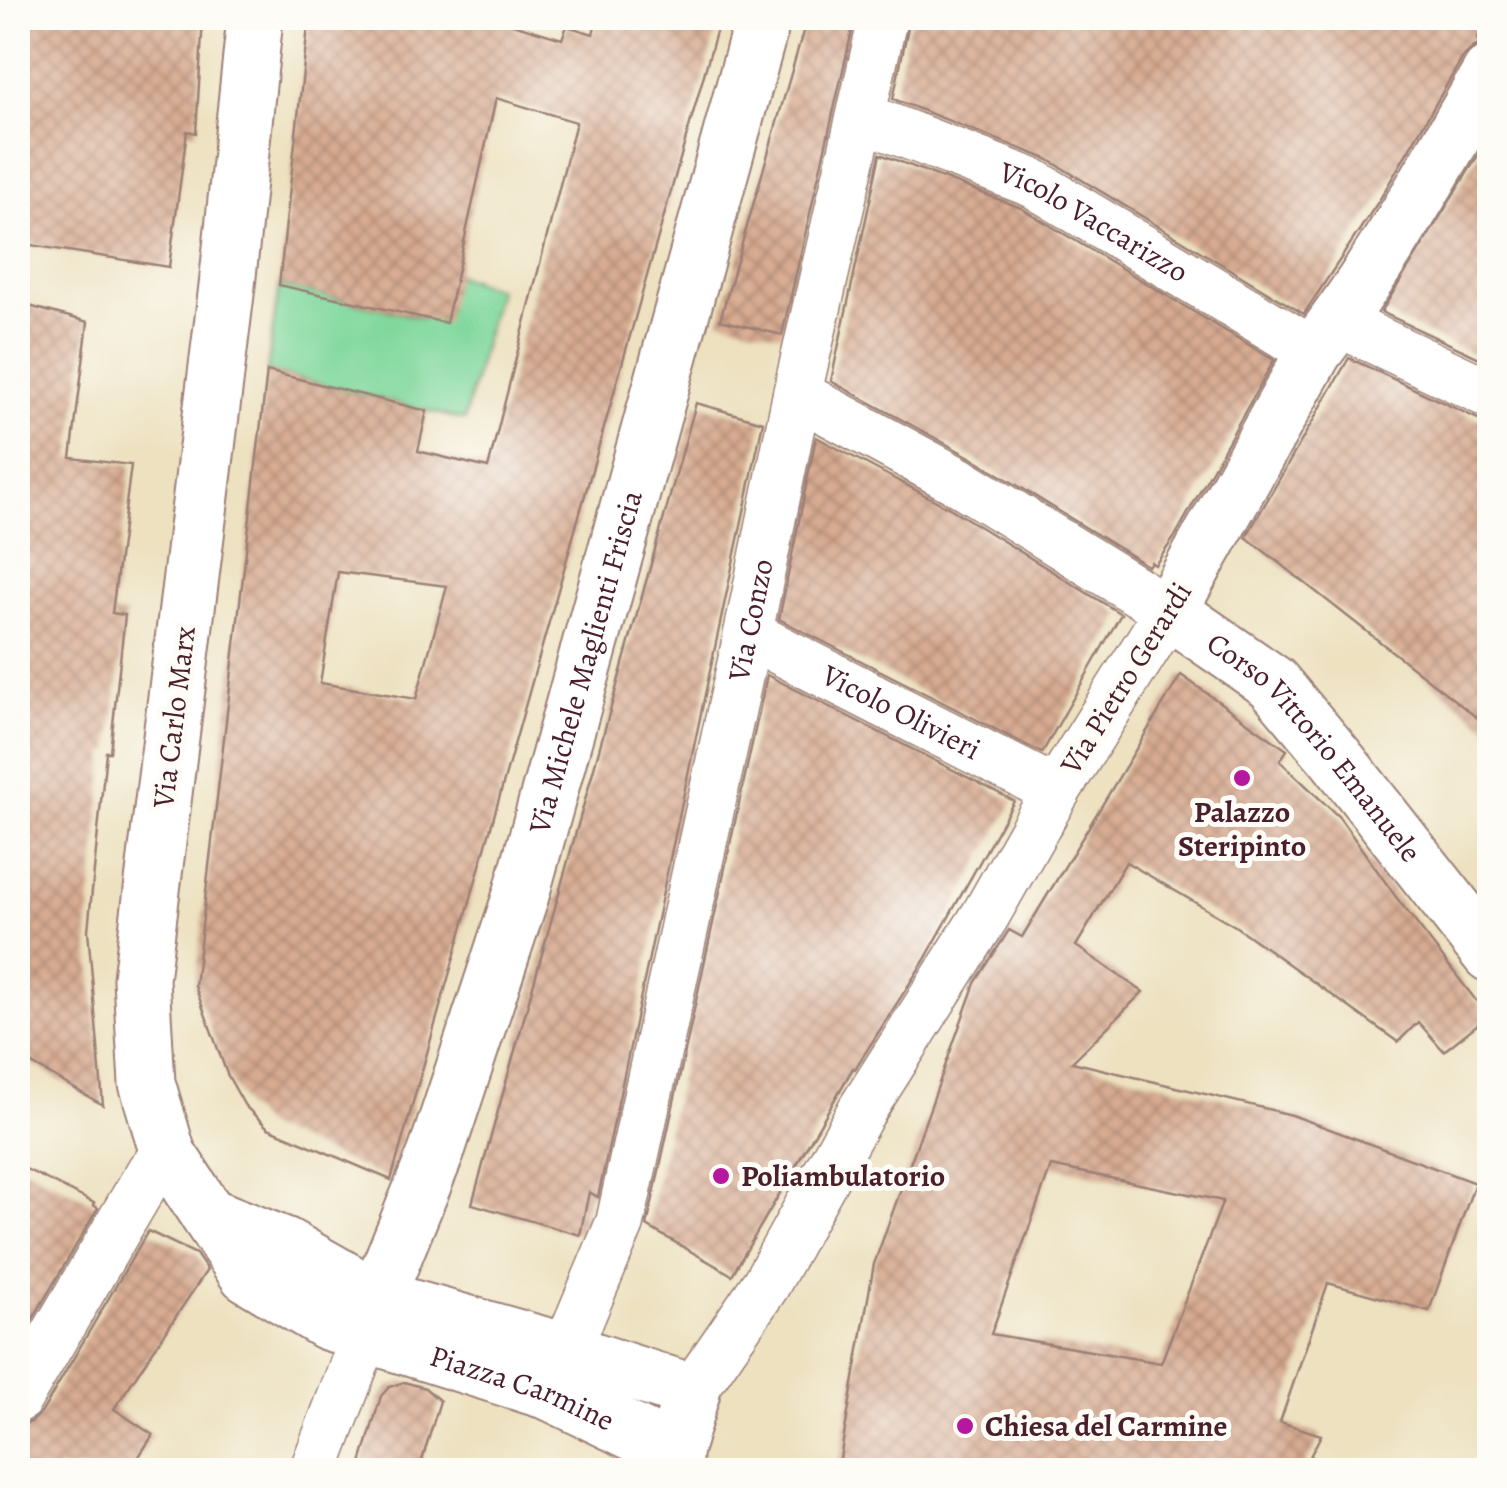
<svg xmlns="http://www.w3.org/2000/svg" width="1507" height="1488" viewBox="0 0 1507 1488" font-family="Alegreya,serif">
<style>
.green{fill:#81d89d;stroke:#667c64;stroke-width:2.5}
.building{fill:url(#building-cross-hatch);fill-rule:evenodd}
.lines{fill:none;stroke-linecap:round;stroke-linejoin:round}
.minor-casing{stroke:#9c8076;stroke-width:51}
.tertiary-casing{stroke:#9c8076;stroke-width:59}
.minor{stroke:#fff;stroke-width:48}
.tertiary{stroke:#fff;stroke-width:55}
.poi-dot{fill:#b5179e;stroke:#fdfcf7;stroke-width:4}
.labels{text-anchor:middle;stroke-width:10;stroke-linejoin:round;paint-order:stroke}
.street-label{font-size:30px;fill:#4a1f2b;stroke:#fdfcf7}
.poi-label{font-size:30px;font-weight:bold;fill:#4a1f2b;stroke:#fdfcf7;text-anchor:start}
</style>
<defs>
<pattern id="building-cross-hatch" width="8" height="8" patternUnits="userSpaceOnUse" patternTransform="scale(2.5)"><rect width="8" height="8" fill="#d8ac92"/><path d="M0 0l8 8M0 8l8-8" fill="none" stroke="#b18b77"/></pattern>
</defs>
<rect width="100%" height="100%" fill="#fdfcf7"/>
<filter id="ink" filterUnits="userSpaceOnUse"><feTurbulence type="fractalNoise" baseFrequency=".01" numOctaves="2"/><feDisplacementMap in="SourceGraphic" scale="20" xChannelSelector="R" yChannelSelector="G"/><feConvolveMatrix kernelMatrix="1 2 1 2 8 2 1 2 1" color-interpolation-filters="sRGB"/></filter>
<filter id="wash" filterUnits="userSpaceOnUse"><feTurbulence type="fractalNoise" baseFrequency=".0048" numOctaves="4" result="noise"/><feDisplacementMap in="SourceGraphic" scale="40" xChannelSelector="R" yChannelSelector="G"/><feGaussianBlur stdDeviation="2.25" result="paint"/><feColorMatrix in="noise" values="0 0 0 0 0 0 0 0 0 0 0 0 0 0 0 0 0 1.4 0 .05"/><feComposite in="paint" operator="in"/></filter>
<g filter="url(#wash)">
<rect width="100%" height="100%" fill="#ede1c0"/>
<path class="green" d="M 445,272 L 498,289 L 464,420 L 267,371 L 279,285 L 422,318 Z"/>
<g id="blocks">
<g class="building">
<path d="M 18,18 L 203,18 L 196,133 L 187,131 L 169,267 L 18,243 Z"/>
<path d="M 309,18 L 493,18 L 562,39 L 567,26 L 593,34 L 597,18 L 720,18 L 391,1180 L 268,1128 L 245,1106 L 227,1074 L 195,986 L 267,371 L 427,411 L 418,451 L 488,468 L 576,122 L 496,98 L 446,323 L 279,285 ZM 338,572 L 447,586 L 416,699 L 320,683 Z"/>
<path d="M 807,18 L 855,18 L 782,335 L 720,320 Z"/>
<path d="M 910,18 L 1489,18 L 1477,39 L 1485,43 L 1474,47 L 1463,57 L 1380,199 L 1304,314 L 1047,159 L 893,99 Z"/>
<path d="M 1490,136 L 1490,363 L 1381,312 Z"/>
<path d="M 880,154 L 1021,208 L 1274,360 L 1174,538 L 1155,565 L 1151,562 L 1148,566 L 981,463 L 831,381 Z"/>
<path d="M 18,303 L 88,322 L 71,458 L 131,465 L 112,613 L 125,615 L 110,752 L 106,752 L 88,930 L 103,1105 L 18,1056 Z"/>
<path d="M 1349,358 L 1478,419 L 1490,421 L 1490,728 L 1246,537 Z"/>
<path d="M 696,403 L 763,422 L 598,1197 L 589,1192 L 580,1235 L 472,1204 Z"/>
<path d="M 816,437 L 953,510 L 1121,614 L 1042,753 L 779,619 Z"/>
<path d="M 767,675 L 1014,801 L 924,961 L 855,1069 L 853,1068 L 732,1275 L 647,1226 Z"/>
<path d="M 1181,675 L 1287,750 L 1280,761 L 1339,817 L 1396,897 L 1488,1016 L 1444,1051 L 1418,1022 L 1398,1042 L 1235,926 L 1126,862 L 1076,946 L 1143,992 L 1072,1062 L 1292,1115 L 1475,1183 L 1429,1311 L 1328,1283 L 1280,1422 L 1321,1435 L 1303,1470 L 838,1470 L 874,1264 L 975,983 L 1009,930 L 1022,937 ZM 1051,1166 L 1223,1201 L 1161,1363 L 991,1334 Z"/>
<path d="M 18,1165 L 94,1203 L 93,1205 L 98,1208 L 18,1344 Z"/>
<path d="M 148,1231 L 196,1254 L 207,1270 L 114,1409 L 153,1435 L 130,1470 L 18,1470 L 18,1425 L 31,1422 L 42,1412 Z"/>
<path d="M 404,1382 L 425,1388 L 440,1401 L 419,1470 L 359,1470 L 381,1396 L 389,1387 Z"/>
</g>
</g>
</g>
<g filter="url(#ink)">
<use href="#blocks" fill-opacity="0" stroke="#9c8076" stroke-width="2.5"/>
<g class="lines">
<g class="minor-casing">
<g id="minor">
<path id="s1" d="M 862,117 L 1033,183 L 1314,352"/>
<path d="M 1338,322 L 1490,394"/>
<path id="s2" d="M 748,634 L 1056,791"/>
<path id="s3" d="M 551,1387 L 620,1223 L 748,634 L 797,394 L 883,18"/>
<path d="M 692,1392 L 766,1284 L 862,1110 L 985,916 L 1056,791 L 1169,611 L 967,486 L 797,394"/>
<path d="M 18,1398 L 151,1171 L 168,1154"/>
<path d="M 314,1470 L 365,1336"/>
</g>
</g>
<g class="tertiary-casing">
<g id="tertiary">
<path d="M 255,18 L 227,286 L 141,979 L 147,1083 L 168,1154 L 208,1215 L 284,1245 L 377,1298 L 565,1351 L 692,1392 L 674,1452 L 674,1470"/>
<path id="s4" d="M 1490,73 C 1435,168 1381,265 1314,352 L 1169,611 L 1273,683 L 1336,758 L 1490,954"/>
<path id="s5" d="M 208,1215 L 247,1274 L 327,1322 L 549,1392 L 674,1452"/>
<path id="s6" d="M 365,1336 L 377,1298 L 436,1153 L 521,895 L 763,18"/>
</g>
</g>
<use href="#minor" class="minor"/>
<use href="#tertiary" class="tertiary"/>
</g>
</g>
<g class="poi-dot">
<circle cx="1242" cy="778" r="10"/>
<circle cx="721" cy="1176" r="10"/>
<circle cx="965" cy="1426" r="10"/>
</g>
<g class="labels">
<g class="street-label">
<text dy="10" stroke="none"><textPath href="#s1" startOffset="255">Vicolo Vaccarizzo</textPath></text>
<text dy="10" stroke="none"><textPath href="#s3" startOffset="795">Via Conzo</textPath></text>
<text dy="10" stroke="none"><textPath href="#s6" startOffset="710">Via Michele Maglienti Friscia</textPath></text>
<text transform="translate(1126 678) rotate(-58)" y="10">Via Pietro Gerardi</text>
<text dy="10" stroke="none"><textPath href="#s2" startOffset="172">Vicolo Olivieri</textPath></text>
<text transform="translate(174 717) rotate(-83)" y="10">Via Carlo Marx</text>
<text dy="10" stroke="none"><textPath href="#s4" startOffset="828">Corso Vittorio Emanuele</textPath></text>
<text dy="10" stroke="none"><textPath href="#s5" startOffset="370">Piazza Carmine</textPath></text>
</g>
<g class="poi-label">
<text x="1242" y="822" text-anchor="middle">Palazzo<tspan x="1242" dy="34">Steripinto</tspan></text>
<text x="741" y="1186">Poliambulatorio</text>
<text x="985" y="1436">Chiesa del Carmine</text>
</g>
</g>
<rect width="1507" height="1488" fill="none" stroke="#fdfcf7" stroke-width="60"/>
</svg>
